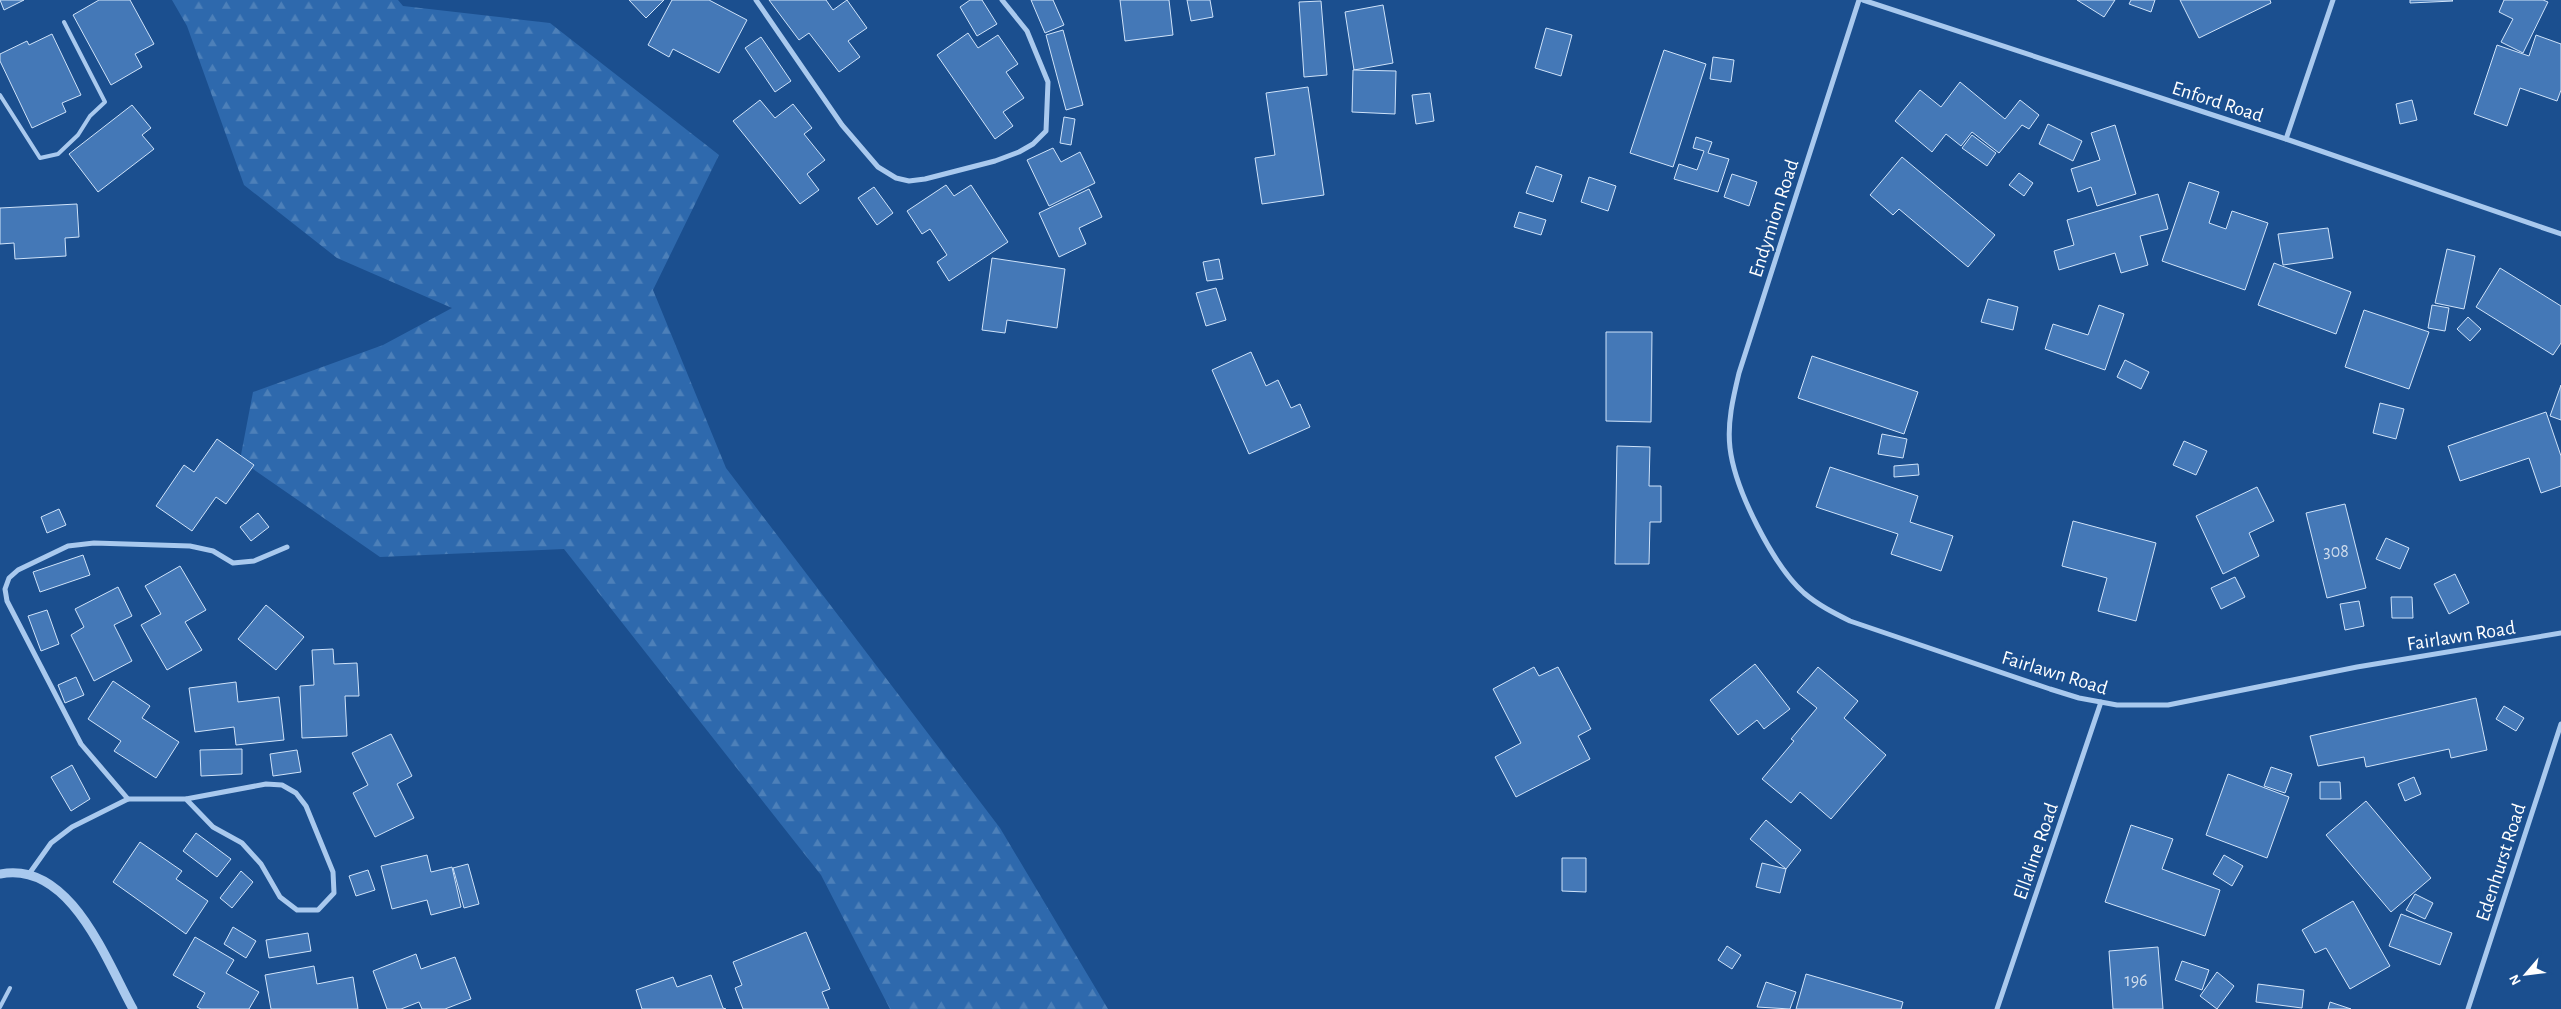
<svg xmlns="http://www.w3.org/2000/svg" width="2561" height="1009" viewBox="0 0 2561 1009" font-family="'Alegreya Sans',sans-serif">
<style>
.forest{fill:url(#forest-firs)}
.building{fill:#4478b7;stroke:#cfe3fa}
.lines{fill:none;stroke-linecap:round;stroke-linejoin:round}
.service{stroke:#a9c9ee;stroke-width:4}
.minor{stroke:#a9c9ee;stroke-width:5}
.tertiary{stroke:#a9c9ee;stroke-width:9}
.labels{text-anchor:middle;stroke-width:4.5;stroke-linejoin:round;paint-order:stroke}
.number-label{font-size:18px;fill:#d0dded}
.street-label{font-size:20px;fill:#fff;stroke:#1b4f8f}
</style>
<defs>
<pattern id="forest-firs" width="22" height="20" patternUnits="userSpaceOnUse" patternTransform="scale(1.25)"><rect width="22" height="20" fill="#2e69ad"/><path d="M5 1l3.5 6h-7zM16 11l3.5 6h-7z" fill="#4d80b9"/></pattern>
</defs>
<rect width="100%" height="100%" fill="#1b4f8f"/>
<path class="forest" d="M 172,0 L 398,0 L 403,6 L 550,23 L 719,155 L 653,290 L 726,468 L 1000,828 L 1108,1009 L 890,1009 L 821,875 L 564,549 L 380,557 L 240,460 L 253,392 L 383,345 L 452,308 L 337,258 L 244,185 L 187,26 Z"/>
<g class="building">
<path d="M 0,0 L 24,0 L 4,10 Z"/>
<path d="M 99,0 L 130,0 L 154,44 L 135,54 L 142,67 L 111,85 L 73,15 Z"/>
<path d="M 629,0 L 664,0 L 646,18 Z"/>
<path d="M 672,0 L 709,0 L 747,20 L 719,73 L 673,49 L 669,57 L 648,45 Z"/>
<path d="M 769,0 L 826,0 L 833,10 L 847,0 L 867,28 L 848,41 L 860,57 L 839,72 L 809,33 L 799,40 Z"/>
<path d="M 970,0 L 982,0 L 997,24 L 977,36 L 960,7 Z"/>
<path d="M 1031,0 L 1053,0 L 1064,25 L 1045,33 Z"/>
<path d="M 1120,0 L 1169,0 L 1173,35 L 1125,41 Z"/>
<path d="M 1187,0 L 1210,0 L 1213,17 L 1191,21 Z"/>
<path d="M 2077,0 L 2115,0 L 2104,17 Z"/>
<path d="M 2131,0 L 2155,0 L 2151,12 L 2129,4 Z"/>
<path d="M 2180,0 L 2270,0 L 2271,3 L 2199,38 Z"/>
<path d="M 2410,0 L 2452,0 L 2453,1 L 2410,3 Z"/>
<path d="M 2504,0 L 2543,0 L 2548,2 L 2523,53 L 2501,42 L 2513,19 L 2499,12 Z"/>
<path d="M 1321,1 L 1327,75 L 1304,77 L 1299,2 Z"/>
<path d="M 1383,5 L 1393,63 L 1354,70 L 1345,12 Z"/>
<path d="M 1546,28 L 1572,35 L 1561,76 L 1535,68 Z"/>
<path d="M 1063,30 L 1083,105 L 1066,110 L 1046,35 Z"/>
<path d="M 968,33 L 978,48 L 998,35 L 1018,64 L 1006,72 L 1024,98 L 1003,112 L 1013,126 L 995,139 L 937,55 Z"/>
<path d="M 52,34 L 81,95 L 62,103 L 66,112 L 32,128 L 0,61 L 0,54 L 27,41 L 29,45 Z"/>
<path d="M 2536,35 L 2561,44 L 2561,90 L 2557,101 L 2520,88 L 2507,126 L 2474,114 L 2497,45 L 2529,56 Z"/>
<path d="M 761,37 L 791,81 L 775,92 L 745,48 Z"/>
<path d="M 1664,50 L 1706,64 L 1673,167 L 1630,153 Z"/>
<path d="M 1713,57 L 1734,60 L 1731,82 L 1710,79 Z"/>
<path d="M 1353,70 L 1396,71 L 1395,114 L 1352,112 Z"/>
<path d="M 1960,82 L 2005,119 L 2020,100 L 2039,115 L 2029,129 L 2022,125 L 1999,153 L 1972,132 L 1961,146 L 1946,134 L 1932,152 L 1895,121 L 1920,90 L 1941,107 Z"/>
<path d="M 1308,87 L 1324,195 L 1262,204 L 1255,158 L 1275,155 L 1266,93 Z"/>
<path d="M 1430,93 L 1434,121 L 1416,124 L 1412,95 Z"/>
<path d="M 760,100 L 775,118 L 793,104 L 812,128 L 804,134 L 825,160 L 807,174 L 819,190 L 800,204 L 733,121 Z"/>
<path d="M 2412,100 L 2417,120 L 2400,124 L 2396,104 Z"/>
<path d="M 132,105 L 151,128 L 142,135 L 154,149 L 98,192 L 69,154 Z"/>
<path d="M 1064,117 L 1075,119 L 1071,145 L 1060,143 Z"/>
<path d="M 2048,124 L 2082,141 L 2073,161 L 2039,144 Z"/>
<path d="M 2115,125 L 2136,194 L 2097,206 L 2091,187 L 2078,192 L 2071,169 L 2100,160 L 2091,133 Z"/>
<path d="M 1972,135 L 1996,153 L 1987,166 L 1962,148 Z"/>
<path d="M 1696,137 L 1712,142 L 1708,153 L 1729,159 L 1718,192 L 1674,179 L 1679,164 L 1697,170 L 1704,151 L 1693,148 Z"/>
<path d="M 1053,148 L 1061,162 L 1080,152 L 1095,183 L 1049,206 L 1027,160 Z"/>
<path d="M 1902,157 L 1995,235 L 1968,267 L 1899,209 L 1893,215 L 1870,195 Z"/>
<path d="M 1536,166 L 1562,175 L 1553,202 L 1526,193 Z"/>
<path d="M 2019,173 L 2033,183 L 2024,196 L 2009,185 Z"/>
<path d="M 1732,174 L 1757,182 L 1749,206 L 1724,197 Z"/>
<path d="M 1589,177 L 1616,186 L 1608,211 L 1581,202 Z"/>
<path d="M 2189,182 L 2219,192 L 2209,223 L 2226,229 L 2232,211 L 2268,223 L 2245,290 L 2162,261 Z"/>
<path d="M 946,185 L 954,196 L 971,185 L 1008,242 L 949,281 L 937,262 L 947,255 L 930,229 L 922,234 L 907,211 Z"/>
<path d="M 874,187 L 893,213 L 877,225 L 858,198 Z"/>
<path d="M 1089,189 L 1102,217 L 1079,228 L 1086,244 L 1059,257 L 1039,213 Z"/>
<path d="M 2158,194 L 2168,229 L 2140,236 L 2148,265 L 2121,273 L 2115,253 L 2059,270 L 2054,251 L 2074,245 L 2067,220 Z"/>
<path d="M 77,204 L 79,237 L 65,238 L 66,256 L 15,259 L 14,243 L 0,244 L 0,208 Z"/>
<path d="M 1519,212 L 1546,220 L 1541,235 L 1514,227 Z"/>
<path d="M 2328,228 L 2333,258 L 2283,265 L 2278,234 Z"/>
<path d="M 2447,249 L 2475,256 L 2464,309 L 2435,303 Z"/>
<path d="M 992,258 L 1065,269 L 1057,328 L 1007,320 L 1005,333 L 982,330 Z"/>
<path d="M 1219,259 L 1223,279 L 1207,281 L 1203,262 Z"/>
<path d="M 2274,263 L 2351,292 L 2336,334 L 2258,305 Z"/>
<path d="M 2500,268 L 2561,306 L 2561,343 L 2553,355 L 2476,307 Z"/>
<path d="M 1216,288 L 1226,320 L 1206,326 L 1196,293 Z"/>
<path d="M 1988,299 L 2018,307 L 2013,330 L 1981,322 Z"/>
<path d="M 2099,305 L 2124,314 L 2105,370 L 2045,349 L 2053,324 L 2088,335 Z"/>
<path d="M 2432,305 L 2449,308 L 2445,331 L 2428,328 Z"/>
<path d="M 2364,310 L 2429,332 L 2409,389 L 2345,367 Z"/>
<path d="M 2468,317 L 2481,329 L 2470,341 L 2457,329 Z"/>
<path d="M 1606,332 L 1652,332 L 1651,422 L 1606,421 Z"/>
<path d="M 1251,352 L 1266,386 L 1278,380 L 1291,408 L 1300,404 L 1310,427 L 1249,454 L 1212,370 Z"/>
<path d="M 1812,356 L 1918,392 L 1904,434 L 1798,398 Z"/>
<path d="M 2125,360 L 2149,372 L 2141,389 L 2117,377 Z"/>
<path d="M 2561,385 L 2561,420 L 2550,416 Z"/>
<path d="M 2380,403 L 2404,409 L 2396,439 L 2373,433 Z"/>
<path d="M 2546,412 L 2561,456 L 2561,486 L 2541,493 L 2529,458 L 2460,481 L 2448,446 Z"/>
<path d="M 1882,434 L 1907,439 L 1903,458 L 1878,454 Z"/>
<path d="M 217,439 L 254,465 L 226,504 L 216,497 L 192,531 L 156,506 L 184,465 L 194,472 Z"/>
<path d="M 2184,441 L 2207,451 L 2196,475 L 2173,465 Z"/>
<path d="M 1617,446 L 1650,447 L 1649,486 L 1661,486 L 1661,522 L 1650,522 L 1649,564 L 1615,564 Z"/>
<path d="M 1918,464 L 1919,475 L 1894,477 L 1894,466 Z"/>
<path d="M 1830,467 L 1918,496 L 1910,522 L 1953,536 L 1941,571 L 1891,554 L 1898,534 L 1816,507 Z"/>
<path d="M 2257,487 L 2274,521 L 2249,533 L 2259,556 L 2223,574 L 2196,516 Z"/>
<path d="M 2345,504 L 2366,588 L 2327,598 L 2306,513 Z"/>
<path d="M 59,509 L 66,525 L 47,533 L 41,517 Z"/>
<path d="M 258,513 L 269,527 L 251,541 L 240,527 Z"/>
<path d="M 2073,521 L 2156,543 L 2136,621 L 2098,611 L 2107,578 L 2062,566 Z"/>
<path d="M 2386,538 L 2409,548 L 2400,569 L 2376,559 Z"/>
<path d="M 83,555 L 90,575 L 40,592 L 33,572 Z"/>
<path d="M 180,566 L 206,610 L 185,622 L 202,650 L 167,670 L 141,625 L 161,614 L 145,586 Z"/>
<path d="M 2455,574 L 2469,603 L 2449,614 L 2434,584 Z"/>
<path d="M 2235,577 L 2245,597 L 2221,609 L 2211,588 Z"/>
<path d="M 118,587 L 132,616 L 114,625 L 132,661 L 94,681 L 71,635 L 84,627 L 75,609 Z"/>
<path d="M 2391,597 L 2412,597 L 2413,618 L 2392,618 Z"/>
<path d="M 2359,601 L 2364,626 L 2345,630 L 2340,604 Z"/>
<path d="M 266,605 L 304,637 L 276,670 L 238,639 Z"/>
<path d="M 47,610 L 59,644 L 41,651 L 28,616 Z"/>
<path d="M 333,649 L 334,664 L 357,663 L 359,696 L 345,696 L 347,736 L 302,738 L 300,686 L 314,685 L 312,650 Z"/>
<path d="M 1755,664 L 1790,709 L 1764,729 L 1757,720 L 1738,735 L 1710,700 Z"/>
<path d="M 1534,667 L 1539,676 L 1558,667 L 1591,729 L 1578,736 L 1590,759 L 1516,797 L 1495,757 L 1521,743 L 1493,689 Z"/>
<path d="M 1818,667 L 1858,701 L 1844,718 L 1886,755 L 1831,819 L 1800,792 L 1791,803 L 1762,779 L 1794,741 L 1791,739 L 1817,708 L 1797,692 Z"/>
<path d="M 76,677 L 84,695 L 65,703 L 58,685 Z"/>
<path d="M 113,681 L 150,706 L 142,718 L 179,742 L 156,778 L 114,751 L 121,741 L 88,719 Z"/>
<path d="M 236,682 L 238,702 L 279,697 L 284,740 L 236,745 L 234,727 L 195,732 L 189,688 Z"/>
<path d="M 2476,698 L 2487,750 L 2451,758 L 2449,749 L 2366,767 L 2364,757 L 2318,766 L 2310,736 Z"/>
<path d="M 2504,706 L 2524,718 L 2516,731 L 2496,719 Z"/>
<path d="M 391,734 L 412,776 L 397,784 L 414,818 L 375,837 L 353,793 L 368,785 L 352,753 Z"/>
<path d="M 242,749 L 242,774 L 201,776 L 200,750 Z"/>
<path d="M 297,750 L 301,772 L 273,776 L 270,754 Z"/>
<path d="M 72,765 L 90,799 L 71,811 L 51,777 Z"/>
<path d="M 2271,767 L 2292,774 L 2285,793 L 2264,786 Z"/>
<path d="M 2228,774 L 2289,797 L 2267,858 L 2206,835 Z"/>
<path d="M 2414,777 L 2421,794 L 2405,801 L 2398,784 Z"/>
<path d="M 2320,782 L 2340,782 L 2341,799 L 2320,799 Z"/>
<path d="M 2366,801 L 2431,878 L 2391,912 L 2326,835 Z"/>
<path d="M 1766,820 L 1801,850 L 1786,869 L 1750,839 Z"/>
<path d="M 2131,825 L 2173,839 L 2162,869 L 2220,890 L 2205,936 L 2105,902 Z"/>
<path d="M 196,833 L 231,859 L 217,877 L 183,851 Z"/>
<path d="M 140,842 L 182,871 L 176,879 L 208,901 L 186,934 L 113,882 Z"/>
<path d="M 427,855 L 431,872 L 452,867 L 461,907 L 431,915 L 427,900 L 392,909 L 381,866 Z"/>
<path d="M 2224,855 L 2243,866 L 2232,886 L 2213,874 Z"/>
<path d="M 1562,858 L 1586,858 L 1586,892 L 1562,891 Z"/>
<path d="M 1762,863 L 1786,869 L 1780,893 L 1756,887 Z"/>
<path d="M 468,864 L 479,904 L 464,908 L 453,868 Z"/>
<path d="M 368,870 L 375,890 L 356,896 L 349,876 Z"/>
<path d="M 241,871 L 253,882 L 232,908 L 220,898 Z"/>
<path d="M 2415,894 L 2433,903 L 2425,919 L 2406,910 Z"/>
<path d="M 2353,901 L 2390,966 L 2350,989 L 2326,948 L 2315,953 L 2302,930 Z"/>
<path d="M 2401,914 L 2452,933 L 2440,965 L 2389,946 Z"/>
<path d="M 233,927 L 256,941 L 246,958 L 224,944 Z"/>
<path d="M 806,932 L 830,989 L 822,992 L 829,1009 L 743,1009 L 735,988 L 742,985 L 733,962 Z"/>
<path d="M 308,933 L 311,951 L 269,958 L 266,940 Z"/>
<path d="M 195,937 L 234,960 L 226,973 L 259,992 L 249,1009 L 201,1009 L 197,1007 L 205,993 L 173,975 Z"/>
<path d="M 1727,946 L 1741,955 L 1732,969 L 1718,960 Z"/>
<path d="M 2158,947 L 2163,1009 L 2113,1009 L 2109,951 Z"/>
<path d="M 416,954 L 421,969 L 455,957 L 471,999 L 445,1009 L 422,1009 L 419,1002 L 401,1009 L 387,1009 L 373,971 Z"/>
<path d="M 2182,961 L 2209,970 L 2202,990 L 2175,980 Z"/>
<path d="M 314,966 L 317,984 L 353,977 L 358,1009 L 271,1009 L 265,975 Z"/>
<path d="M 2217,972 L 2234,986 L 2217,1009 L 2200,996 Z"/>
<path d="M 1806,974 L 1903,1002 L 1901,1009 L 1796,1009 Z"/>
<path d="M 711,975 L 723,1008 L 726,1009 L 642,1009 L 636,990 L 673,977 L 677,987 Z"/>
<path d="M 1766,982 L 1796,992 L 1790,1009 L 1757,1007 Z"/>
<path d="M 2258,984 L 2304,990 L 2302,1008 L 2256,1002 Z"/>
<path d="M 2330,1002 L 2351,1009 L 2328,1009 Z"/>
</g>
<g class="lines">
<g class="service">
<path d="M 0,95 L 40,158 L 58,154 L 78,135 L 90,116 L 105,102 L 64,22"/>
<path d="M 0,1007 L 10,988"/>
</g>
<g class="minor">
<path d="M 756,0 L 842,125 L 878,167 L 896,178 L 909,181 L 925,179 L 995,161 L 1019,152 L 1033,144 L 1046,131 L 1048,82 L 1027,31 L 1002,0"/>
<path d="M 1859,0 L 1739,373 C 1733,398 1727,423 1730,448 C 1735,490 1773,565 1804,593 C 1818,605 1834,613 1850,621 L 2050,689 L 2079,698 L 2117,705 L 2168,705 L 2357,667 L 2561,633"/>
<path d="M 1863,0 L 2286,139 L 2561,234"/>
<path d="M 2286,139 L 2333,0"/>
<path d="M 186,799 L 213,827 L 242,843 L 261,864 L 280,897 L 297,910 L 318,910 L 334,893 L 333,872 L 306,806 L 296,793 L 282,785 L 266,784 L 186,799 L 128,799 L 81,744 L 7,601 L 5,589 L 9,578 L 18,570 L 68,546 L 94,543 L 190,546 L 213,551 L 233,563 L 254,561 L 287,547"/>
<path d="M 29,874 L 51,843 L 72,827 L 128,799"/>
<path d="M 1997,1009 L 2101,702"/>
<path d="M 2468,1009 L 2561,724"/>
</g>
<path class="tertiary" d="M 0,874 C 70,860 106,960 133,1009"/>
</g>
<g class="labels">
<g class="number-label">
<text x="2336" y="557">308</text>
<text x="2136" y="986">196</text>
</g>
<g class="street-label">
<text transform="translate(2218 101) rotate(18)" y="7">Enford Road</text>
<text transform="translate(1773 218) rotate(-72)" y="7">Endymion Road</text>
<text transform="translate(2461 635) rotate(-9)" y="7">Fairlawn Road</text>
<text transform="translate(2055 672) rotate(17)" y="7">Fairlawn Road</text>
<text transform="translate(2035 851) rotate(-71)" y="7">Ellaline Road</text>
<text transform="translate(2500 862) rotate(-72)" y="7">Edenhurst Road</text>
</g>
</g>
<g transform="translate(2526 974) rotate(242)" stroke="#1b4f8f" stroke-width="4" paint-order="stroke">
<path d="M0-4L9 19L0 12L-9 19Z" fill="#ffffff"/>
<text y="-8" font-size="14" font-weight="bold" text-anchor="middle" fill="#ffffff">N</text>
</g>
</svg>
